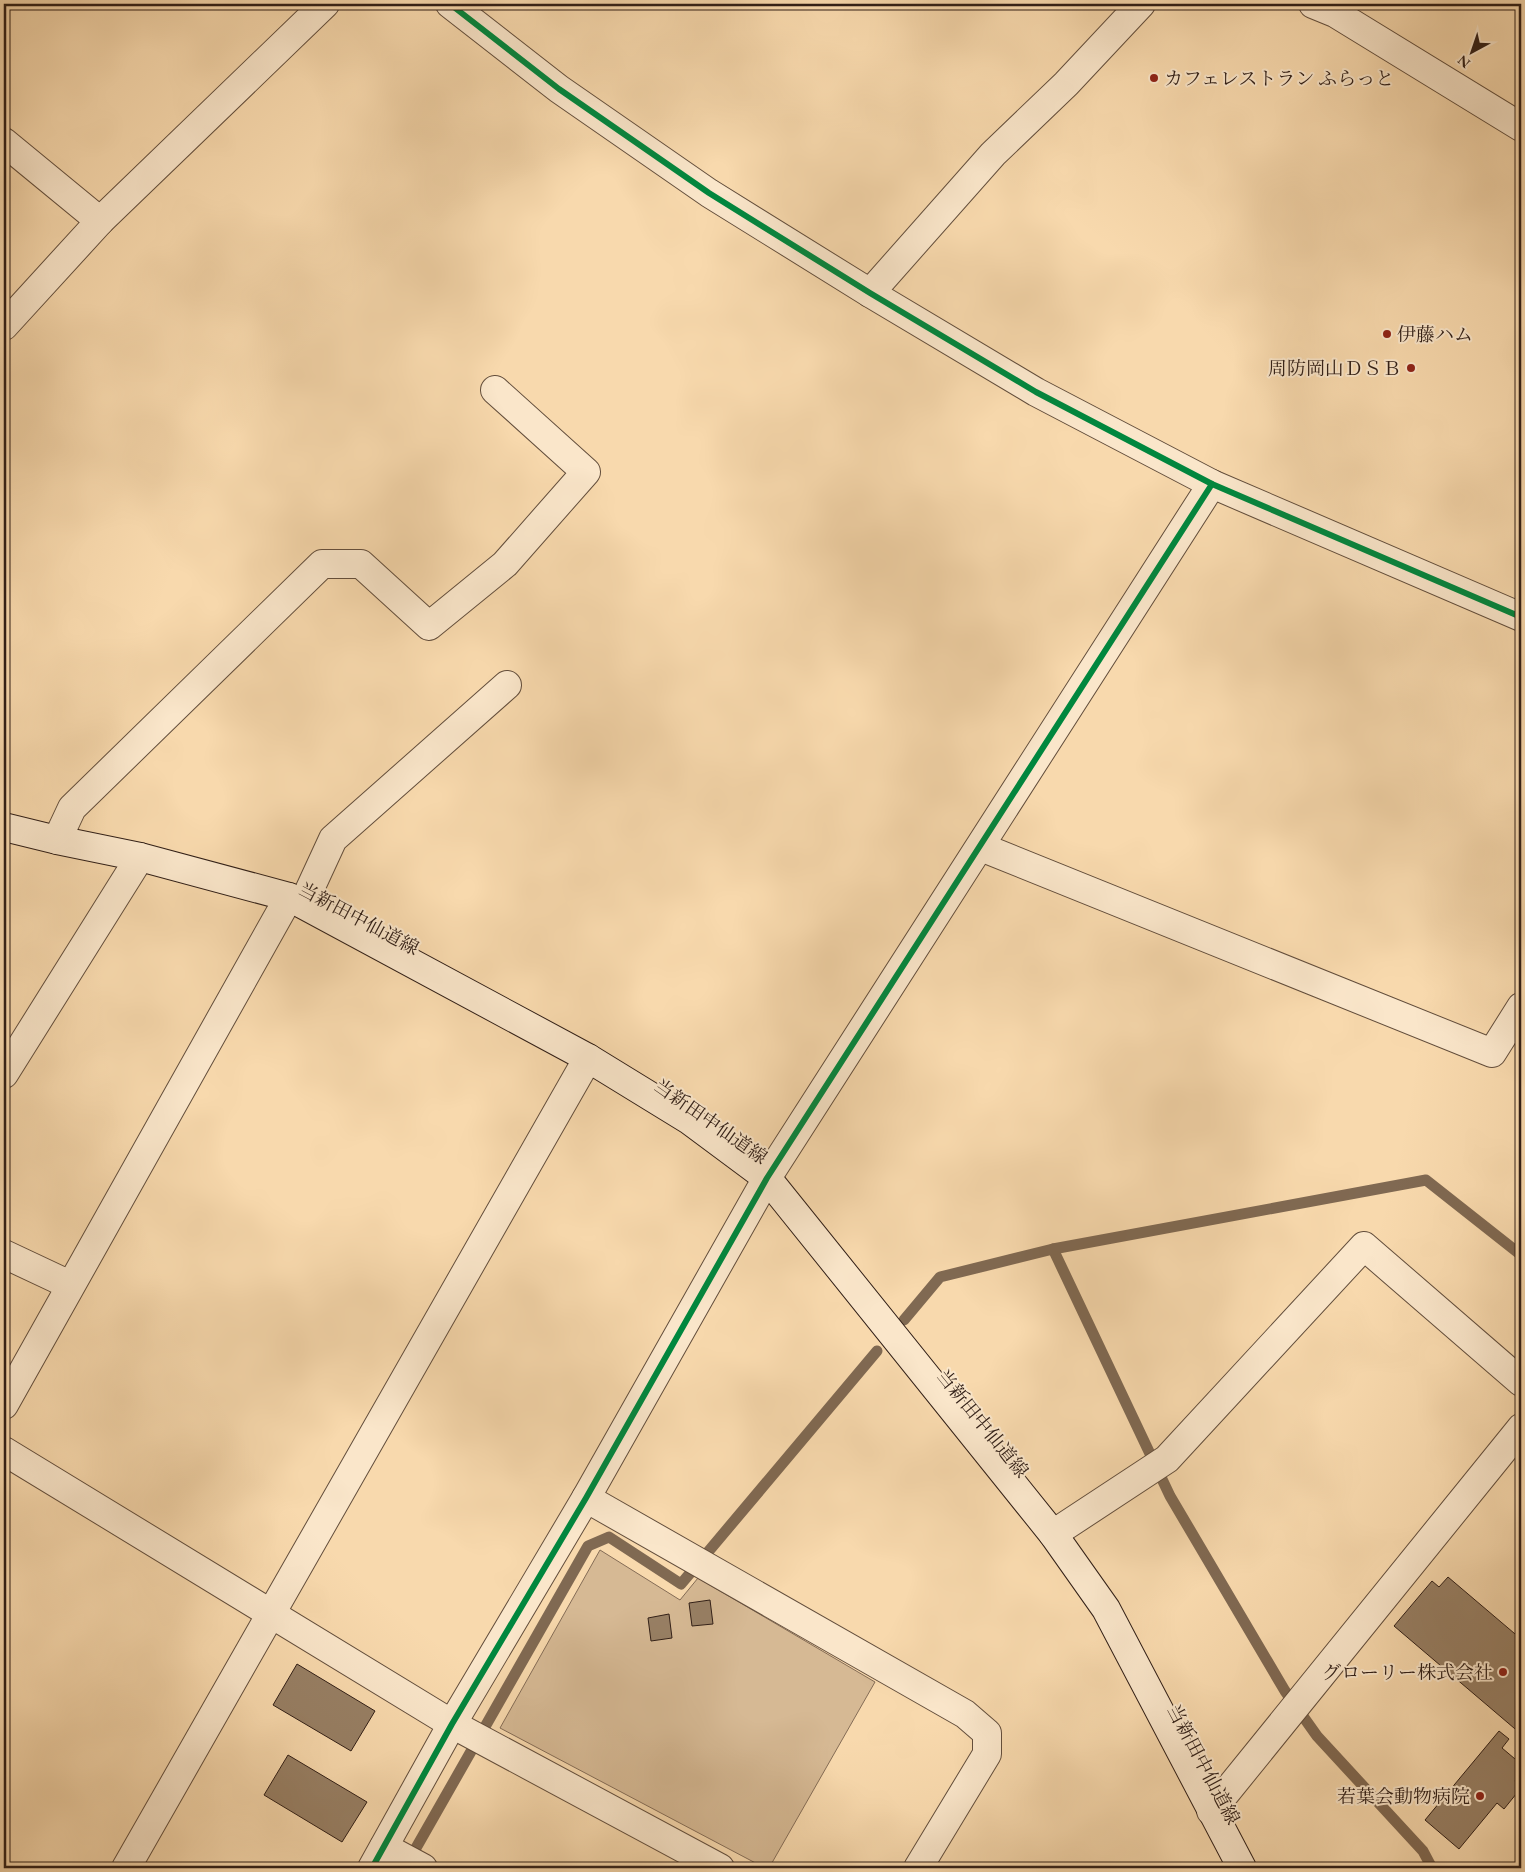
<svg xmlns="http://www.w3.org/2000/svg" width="1525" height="1872" viewBox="0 0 1525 1872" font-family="'EB Garamond','Noto Serif JP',serif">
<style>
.green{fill:#d6b994;stroke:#846c56}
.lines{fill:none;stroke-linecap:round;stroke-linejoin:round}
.stream{stroke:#806952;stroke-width:11}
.building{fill:#988065;stroke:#311f17}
.minor-casing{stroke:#634e3c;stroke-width:30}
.tertiary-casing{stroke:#634e3c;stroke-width:30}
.secondary-casing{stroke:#311f17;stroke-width:30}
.minor{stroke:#fae6ca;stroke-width:28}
.tertiary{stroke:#fae6ca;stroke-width:28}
.secondary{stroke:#fae6ca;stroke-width:28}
.cycleway-casing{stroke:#fae6ca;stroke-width:9}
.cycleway{stroke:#00873e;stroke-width:6}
.poi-dot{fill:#8f2418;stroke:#fae6ca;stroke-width:2}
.labels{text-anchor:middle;stroke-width:4;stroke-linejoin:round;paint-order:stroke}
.poi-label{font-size:19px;fill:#311f17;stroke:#fae6ca;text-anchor:end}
.street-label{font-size:19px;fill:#311f17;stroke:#fae6ca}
</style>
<rect width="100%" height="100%" fill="#f8d9ad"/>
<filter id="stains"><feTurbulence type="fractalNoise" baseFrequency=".004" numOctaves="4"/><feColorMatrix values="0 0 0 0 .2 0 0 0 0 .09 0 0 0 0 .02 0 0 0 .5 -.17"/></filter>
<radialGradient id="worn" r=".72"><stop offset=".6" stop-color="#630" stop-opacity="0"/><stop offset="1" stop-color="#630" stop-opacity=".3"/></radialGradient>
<path class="green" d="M 600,1550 L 680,1600 L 698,1578 L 875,1682 L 769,1868 L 765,1868 L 500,1728 Z"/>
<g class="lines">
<g class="stream">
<path d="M 1053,1249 L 1170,1496 L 1285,1691 L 1317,1736 L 1423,1851 L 1432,1868"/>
<path d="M 904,1320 L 940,1277 L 1053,1249 L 1426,1180 L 1521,1255"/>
<path d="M 408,1862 L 588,1546 L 609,1537 L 681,1584 L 877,1351"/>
</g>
</g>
<g class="building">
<path d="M 1448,1577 L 1521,1639 L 1521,1734 L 1394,1626 L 1432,1581 L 1439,1587 Z"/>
<path d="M 710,1600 L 713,1624 L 692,1626 L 689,1603 Z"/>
<path d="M 669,1614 L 672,1638 L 651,1641 L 648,1618 Z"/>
<path d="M 297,1664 L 375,1711 L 351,1751 L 273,1705 Z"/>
<path d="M 1499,1731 L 1509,1739 L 1502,1748 L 1521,1764 L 1521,1773 L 1515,1781 L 1521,1788 L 1504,1809 L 1497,1803 L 1459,1849 L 1425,1820 Z"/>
<path d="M 288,1755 L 367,1802 L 342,1842 L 264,1795 Z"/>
</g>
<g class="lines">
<g class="minor-casing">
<g id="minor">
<path d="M 1313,4 L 1335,13 L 1521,127"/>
<path d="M 4,142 L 100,221"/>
<path d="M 870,293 L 993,154 L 1066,84 L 1141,4"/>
<path d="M 4,326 L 100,221 L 325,4"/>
<path d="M 57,840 L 72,808 L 322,564 L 361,564 L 429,626 L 505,564 L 586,472 L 495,390"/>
<path d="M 981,847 L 1492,1053 L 1521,1007"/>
<path d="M 303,904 L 333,839 L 507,685"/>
<path d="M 4,1074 L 140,857"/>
<path d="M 4,1254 L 70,1285"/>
<path d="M 4,1405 L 289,897"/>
<path d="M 4,1451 L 452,1724 L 720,1868"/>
<path d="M 586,1498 L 965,1714 L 987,1733 L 987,1754 L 918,1868"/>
<path d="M 1053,1534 L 1167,1459 L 1364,1246 L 1521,1382"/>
<path d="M 1211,1811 L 1521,1428"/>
<path d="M 384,1847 L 423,1868"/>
<path d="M 126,1868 L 588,1058"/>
<path d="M 372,1868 L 452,1724 L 586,1498 L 767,1178 L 1212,484"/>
</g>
</g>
<g class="tertiary-casing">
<path id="tertiary" d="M 450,4 L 559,89 L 709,193 L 870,293 L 1036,392 L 1212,484 L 1521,617"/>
</g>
<g class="secondary-casing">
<path id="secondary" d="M 4,827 L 57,840 L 140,857 L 289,897 L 588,1058 L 689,1120 L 767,1178 L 1053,1534 L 1106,1609 L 1242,1868"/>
</g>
<use href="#minor" class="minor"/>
<use href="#tertiary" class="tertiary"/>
<use href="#secondary" class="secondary"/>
<g class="cycleway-casing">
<g id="cycleway">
<path d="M 450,4 L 559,89 L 709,193 L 870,293 L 1036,392 L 1212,484 L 1521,617"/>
<path d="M 372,1868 L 452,1724 L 586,1498 L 767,1178 L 1212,484"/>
</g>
</g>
<use href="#cycleway" class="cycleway"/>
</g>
<g class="poi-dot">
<circle cx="1154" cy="78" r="5"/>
<circle cx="1387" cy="334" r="5"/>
<circle cx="1411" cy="368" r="5"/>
<circle cx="1503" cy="1672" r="5"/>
<circle cx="1480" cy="1796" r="5"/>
</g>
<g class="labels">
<g class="poi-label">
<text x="1164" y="85" text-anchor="start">カフェレストラン ふらっと</text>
<text x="1397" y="341" text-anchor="start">伊藤ハム</text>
<text x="1401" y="375">周防岡山ＤＳＢ</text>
<text x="1493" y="1679">グローリー株式会社</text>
<text x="1470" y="1803">若葉会動物病院</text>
</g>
<g class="street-label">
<text transform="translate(359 918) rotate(28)" y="7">当新田中仙道線</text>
<text transform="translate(711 1121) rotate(35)" y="7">当新田中仙道線</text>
<text transform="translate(983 1423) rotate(51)" y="7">当新田中仙道線</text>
<text transform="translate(1204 1764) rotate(62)" y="7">当新田中仙道線</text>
</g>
</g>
<rect width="1525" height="1872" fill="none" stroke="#f8d9ad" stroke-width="20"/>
<rect x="5" y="5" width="1515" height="1862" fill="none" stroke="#311f17" stroke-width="2.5"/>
<rect x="10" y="10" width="1505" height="1852" fill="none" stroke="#311f17"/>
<g transform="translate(1472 52) rotate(220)" stroke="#fae6ca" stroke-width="4" paint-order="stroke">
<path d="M0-4L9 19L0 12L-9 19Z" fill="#311f17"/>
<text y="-8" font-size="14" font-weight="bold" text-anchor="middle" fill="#311f17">N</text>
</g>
<rect width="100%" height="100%" filter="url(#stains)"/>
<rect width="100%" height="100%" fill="url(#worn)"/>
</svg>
